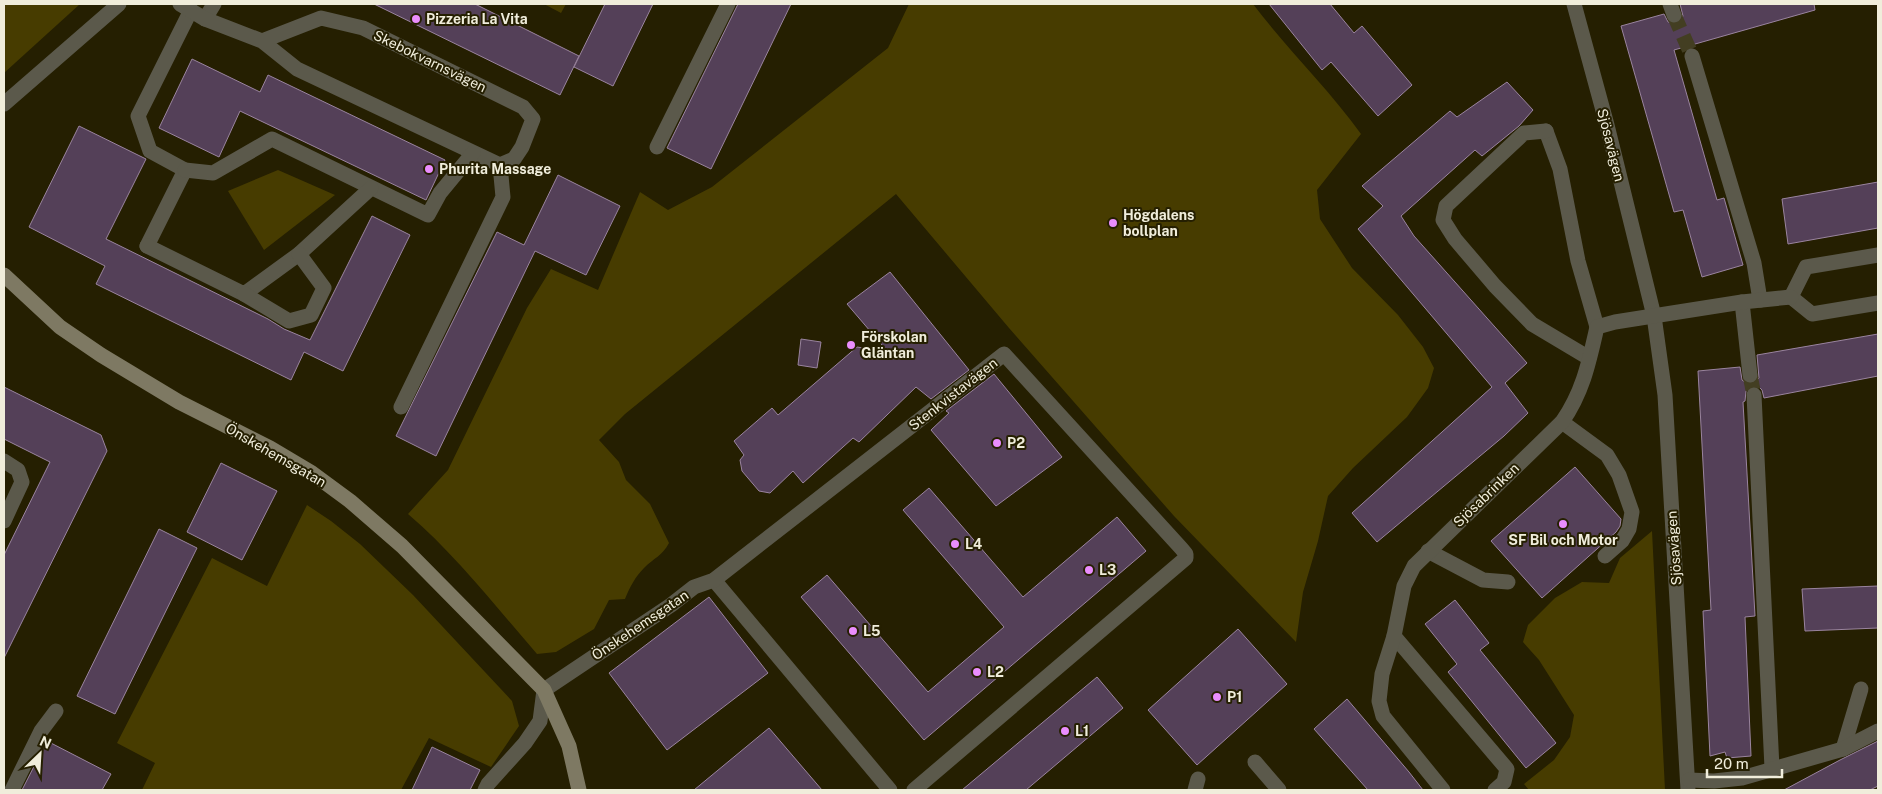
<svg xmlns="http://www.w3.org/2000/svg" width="1882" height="794" viewBox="0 0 1882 794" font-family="'Public Sans',sans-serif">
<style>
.green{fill:#473c00}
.building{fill:#544058;stroke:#9a849f}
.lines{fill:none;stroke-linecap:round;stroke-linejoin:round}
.street-tunnel{stroke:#433e22;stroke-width:15;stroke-dasharray:15 8;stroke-linecap:butt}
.lane{stroke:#5b594b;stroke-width:15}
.street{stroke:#5b594b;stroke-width:15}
.secondary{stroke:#7e7963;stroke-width:15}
.poi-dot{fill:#ea8dfd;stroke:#251f01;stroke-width:2}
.labels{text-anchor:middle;stroke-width:4;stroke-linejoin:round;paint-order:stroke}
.poi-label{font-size:14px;font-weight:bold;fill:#f0eddb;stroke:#251f01;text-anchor:start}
.street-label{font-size:14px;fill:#f0eddb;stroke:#251f01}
</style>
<rect width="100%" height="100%" fill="#251f01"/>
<g class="green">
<path d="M 4,4 L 80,4 L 4,73 Z"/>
<path d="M 544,4 L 566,4 L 561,13 Z"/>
<path d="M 909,4 L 1253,4 C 1287,49 1328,88 1361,134 L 1317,190 L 1320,219 L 1352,268 L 1398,315 L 1423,347 L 1434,368 L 1428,388 L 1407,417 L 1353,468 L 1328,496 L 1318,541 L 1303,592 L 1296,642 L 1174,516 L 1009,328 L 896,194 L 625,414 L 599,440 L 619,462 L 626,480 L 650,504 L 669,543 C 662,556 654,558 644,568 C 635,577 630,587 625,599 L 609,600 L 594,629 L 556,652 L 537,654 C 496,607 456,555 408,514 L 448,470 L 527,308 L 551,269 L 598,290 L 640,192 L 668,210 L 712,187 L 888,48 Z"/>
<path d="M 278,170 L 335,195 L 264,250 L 228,191 Z"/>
<path d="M 307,505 L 331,521 L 360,544 L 413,595 L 512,701 L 519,726 L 491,767 L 429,738 L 401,790 L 142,790 L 155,763 L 117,743 L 212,558 L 267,586 Z"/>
<path d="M 1652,531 L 1665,790 L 1529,790 L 1524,784 L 1554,760 L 1570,737 L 1574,715 L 1539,660 L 1523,642 L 1528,625 L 1555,598 L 1582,582 L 1609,583 L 1620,558 Z"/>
</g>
<g class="building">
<path d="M 374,4 L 475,4 L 579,56 L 560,95 Z"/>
<path d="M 605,4 L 653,4 L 613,86 L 574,67 Z"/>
<path d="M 738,4 L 791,4 L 711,169 L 667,148 Z"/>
<path d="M 1269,4 L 1330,4 L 1354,33 L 1362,26 L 1412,85 L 1378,116 L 1331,62 L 1322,70 Z"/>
<path d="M 1680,4 L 1814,4 L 1815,10 L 1674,50 L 1717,200 L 1724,198 L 1743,265 L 1702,277 L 1683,210 L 1674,212 L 1621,26 L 1664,14 L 1668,22 L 1678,24 L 1683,16 Z"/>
<path d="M 192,59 L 260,92 L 268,75 L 445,160 L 426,200 L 240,111 L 219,157 L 159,128 Z"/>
<path d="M 1507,82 L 1533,110 L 1519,126 L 1482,156 L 1475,150 L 1401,216 L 1414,236 L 1527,363 L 1505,383 L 1528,413 L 1504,436 L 1377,542 L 1352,513 L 1492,387 L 1358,229 L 1383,206 L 1362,186 L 1450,111 L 1457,117 Z"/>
<path d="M 79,126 L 146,159 L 106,239 L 268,319 L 284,329 L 310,340 L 372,216 L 410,235 L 343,371 L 304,352 L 291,380 L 96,284 L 105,266 L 29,227 Z"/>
<path d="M 558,175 L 620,206 L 586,275 L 535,251 L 436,456 L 396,436 L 497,232 L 524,245 Z"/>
<path d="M 1878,182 L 1878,228 L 1788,244 L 1782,199 Z"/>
<path d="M 890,272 L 969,370 L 931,399 L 916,387 L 859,442 L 853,438 L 803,483 L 793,471 L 770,493 L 759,491 L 742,471 L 740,460 L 744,455 L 734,441 L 772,408 L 778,415 L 857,347 L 888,352 L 847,304 Z"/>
<path d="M 1878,334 L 1878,376 L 1764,398 L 1762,390 L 1758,386 L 1749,387 L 1746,391 L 1745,401 L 1743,402 L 1755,616 L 1745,617 L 1751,756 L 1727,758 L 1725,752 L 1710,756 L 1703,611 L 1711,610 L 1698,371 L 1740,367 L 1742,380 L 1746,383 L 1752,384 L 1759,378 L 1757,355 Z"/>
<path d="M 801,339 L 821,342 L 817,368 L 798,365 Z"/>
<path d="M 994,374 L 1062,457 L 996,506 L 931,430 L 949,413 L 946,411 Z"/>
<path d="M 4,387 L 101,435 L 107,451 L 4,658 L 4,555 L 50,462 L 4,439 Z"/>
<path d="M 221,463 L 277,491 L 242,560 L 187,532 Z"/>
<path d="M 1575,467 L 1621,519 L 1620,526 L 1616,532 L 1542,598 L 1491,541 Z"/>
<path d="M 929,488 L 1023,597 L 1117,517 L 1146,551 L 924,740 L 801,597 L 827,575 L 928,692 L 1004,627 L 903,510 Z"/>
<path d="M 159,529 L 197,548 L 115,714 L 77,696 Z"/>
<path d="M 1878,586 L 1878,628 L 1805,631 L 1802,589 Z"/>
<path d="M 709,597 L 768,673 L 667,750 L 609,673 Z"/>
<path d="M 1455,600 L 1489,643 L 1480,650 L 1556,743 L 1526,768 L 1448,672 L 1457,664 L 1425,624 Z"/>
<path d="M 1238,629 L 1287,684 L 1197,765 L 1148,710 Z"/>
<path d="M 1097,677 L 1123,708 L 1026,790 L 962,790 Z"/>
<path d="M 1347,699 L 1409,772 L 1423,790 L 1368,790 L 1314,729 Z"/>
<path d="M 769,728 L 822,790 L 694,790 Z"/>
<path d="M 47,741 L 111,774 L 102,790 L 22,790 Z"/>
<path d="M 1878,741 L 1878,786 L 1870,790 L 1784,790 L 1840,760 Z"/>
<path d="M 432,747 L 480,770 L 470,790 L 412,790 Z"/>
</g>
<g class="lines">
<g class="street-tunnel">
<path d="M 1674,15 L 1692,56"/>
<path d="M 1750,375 L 1754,395"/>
</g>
<g class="lane">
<path d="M 205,19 L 214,4"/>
<path d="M 1546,131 L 1560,169 L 1578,261 L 1597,327"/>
<path d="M 657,147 L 728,4"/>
<path d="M 147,246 L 185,170 L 150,151 L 138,116 L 191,10"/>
<path d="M 1562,422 L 1607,455 L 1619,475 L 1632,512 L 1629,529 L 1622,541 L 1605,556"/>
<path d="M 1428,551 L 1483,580 L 1508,582"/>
<path d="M 12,790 L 41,731 L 56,711"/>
</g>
<g class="street">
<path d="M 180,4 L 205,19 L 262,41 L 297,69 L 500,165 L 514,159 L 522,147 L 533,119 L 523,107 L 363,28 L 321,18 L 262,41"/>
<path d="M 1574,4 L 1607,125 L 1654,316 L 1665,395 L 1688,790"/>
<path d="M 1670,4 L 1674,15"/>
<path d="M 1692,56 L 1754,263 L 1760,300"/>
<path d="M 4,104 L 119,4"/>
<path d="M 1546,131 L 1524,133 L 1446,206 L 1443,220 L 1455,239 L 1495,286 L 1532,324 L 1589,358"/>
<path d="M 185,170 L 213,173 L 272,139 L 428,215 L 440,193 L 473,153"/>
<path d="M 147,246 L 244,294 L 299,254 L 371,188"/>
<path d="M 1878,255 L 1806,267 L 1791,297 L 1812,314 L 1878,303"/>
<path d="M 244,294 L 289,321 L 311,315 L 324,288 L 299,254"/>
<path d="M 1742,302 L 1750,375"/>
<path d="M 1754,395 L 1772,768"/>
<path d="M 401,407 L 503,197 L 500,165"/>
<path d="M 4,461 L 18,470 L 22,482 L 4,521"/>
<path d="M 714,580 L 890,790"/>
<path d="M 1394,636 L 1507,769 L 1504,782 L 1495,790"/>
<path d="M 1843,749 L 1861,689"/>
<path d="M 1255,762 L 1279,790"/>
<path d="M 1689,780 L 1714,781 L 1742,778 L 1843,749 L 1878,731"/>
<path d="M 485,790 L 488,784 L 525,743 L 540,721 L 544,690 L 671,605 L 694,587 L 714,580 L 1004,354 L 1181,548 L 1186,554 L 1186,558 L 914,790"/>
<path d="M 1195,790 L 1198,779"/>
<path d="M 1443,790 L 1383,716 L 1379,701 L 1382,674 L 1394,636 L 1404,586 L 1414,566 L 1562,422 C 1583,392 1589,362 1597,327 L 1615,322 L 1742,302 L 1791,297"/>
</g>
<path class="secondary" d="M 4,275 L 60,327 L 101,355 L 179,402 L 270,448 L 312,473 L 350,501 L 402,546 L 544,690 L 569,746 L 579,790"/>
</g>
<g class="poi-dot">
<circle cx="416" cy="19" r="5"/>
<circle cx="429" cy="169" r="5"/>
<circle cx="1113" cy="223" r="5"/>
<circle cx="851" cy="345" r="5"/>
<circle cx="997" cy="443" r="5"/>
<circle cx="1563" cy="524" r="5"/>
<circle cx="955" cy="544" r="5"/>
<circle cx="1089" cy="570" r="5"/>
<circle cx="853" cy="631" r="5"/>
<circle cx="977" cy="672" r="5"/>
<circle cx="1217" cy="697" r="5"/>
<circle cx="1065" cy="731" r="5"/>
</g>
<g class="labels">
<g class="poi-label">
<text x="426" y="24">Pizzeria La Vita</text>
<text x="439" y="174">Phurita Massage</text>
<text x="1123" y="220">Högdalens<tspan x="1123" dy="16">bollplan</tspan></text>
<text x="861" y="342">Förskolan<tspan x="861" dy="16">Gläntan</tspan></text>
<text x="1007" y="448">P2</text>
<text x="1563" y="545" text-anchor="middle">SF Bil och Motor</text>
<text x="965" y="549">L4</text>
<text x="1099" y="575">L3</text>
<text x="863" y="636">L5</text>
<text x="987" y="677">L2</text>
<text x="1227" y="702">P1</text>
<text x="1075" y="736">L1</text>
</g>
<g class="street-label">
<text transform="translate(430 61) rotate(26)" y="5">Skebokvarnsvägen</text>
<text transform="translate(1611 145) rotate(76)" y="5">Sjösavägen</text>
<text transform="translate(953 394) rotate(-38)" y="5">Stenkvistavägen</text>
<text transform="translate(276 455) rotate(30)" y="5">Önskehemsgatan</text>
<text transform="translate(1486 495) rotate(-44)" y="5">Sjösabrinken</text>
<text transform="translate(1674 548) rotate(-94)" y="5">Sjösavägen</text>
<text transform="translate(640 625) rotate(-34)" y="5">Önskehemsgatan</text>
</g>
</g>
<rect width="1882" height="794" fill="none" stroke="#f0eddb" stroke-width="10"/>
<g transform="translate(40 754) rotate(25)" stroke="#251f01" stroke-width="4" paint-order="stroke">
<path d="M0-4L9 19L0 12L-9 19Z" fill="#f0eddb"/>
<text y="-8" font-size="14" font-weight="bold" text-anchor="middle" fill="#f0eddb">N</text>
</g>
<path d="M1707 769v8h75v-8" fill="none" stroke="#f0eddb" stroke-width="2.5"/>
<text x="1714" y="769" font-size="15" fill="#f0eddb" stroke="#251f01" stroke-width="4" paint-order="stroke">20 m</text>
</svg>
